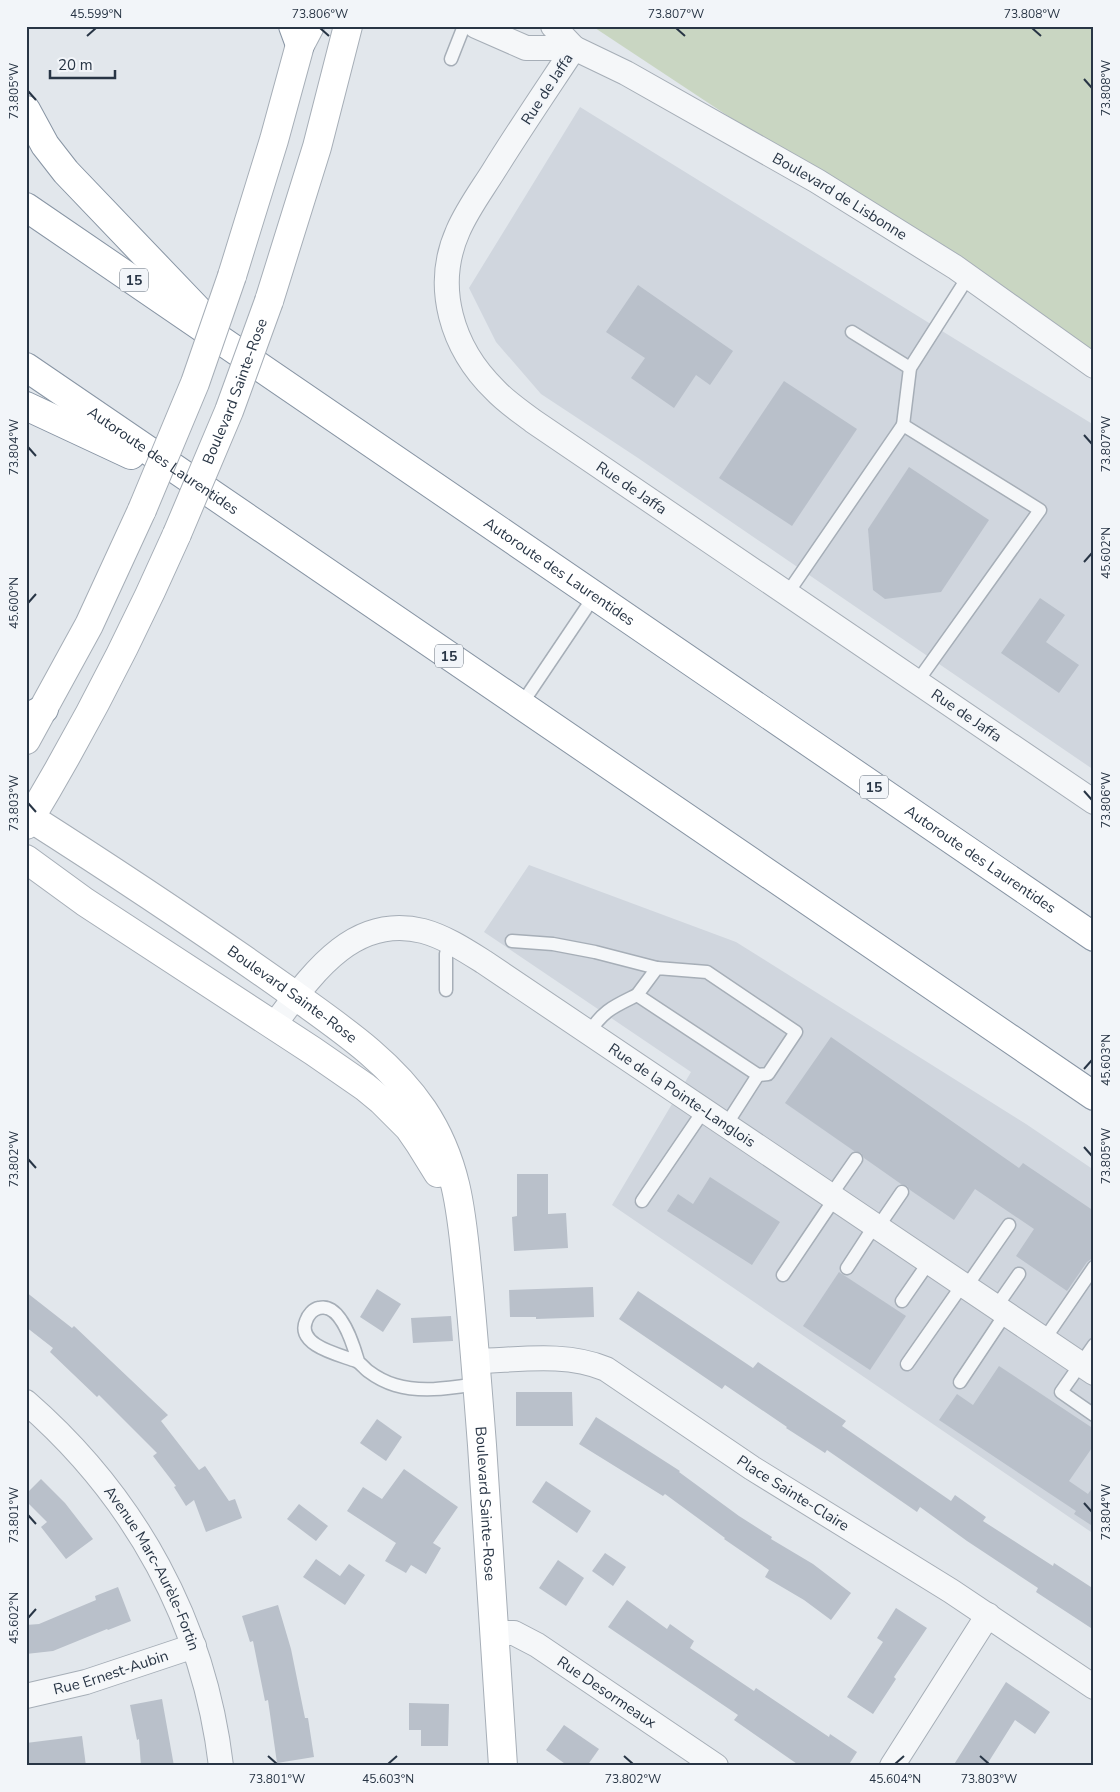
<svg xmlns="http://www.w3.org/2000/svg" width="1120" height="1792" viewBox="0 0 1120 1792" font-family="'Nunito Sans',sans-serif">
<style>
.built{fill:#d0d6de}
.green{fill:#c9d6c2}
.building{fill:#b9c0ca}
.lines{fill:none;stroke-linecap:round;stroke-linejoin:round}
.lane-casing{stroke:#a6aeb7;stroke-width:15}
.street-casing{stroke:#a6aeb7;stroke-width:26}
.secondary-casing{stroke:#a6aeb7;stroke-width:30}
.highway-casing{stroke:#8895a4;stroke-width:30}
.lane{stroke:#f5f7f9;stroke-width:12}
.street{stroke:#f5f7f9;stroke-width:24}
.secondary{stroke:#fff;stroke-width:28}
.highway{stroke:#fff;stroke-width:28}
.secondary-bridge-casing{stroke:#a6aeb7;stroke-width:30;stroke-linecap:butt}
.secondary-bridge{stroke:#fff;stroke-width:28}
.ticks{fill:none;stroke:#283545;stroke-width:2}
.labels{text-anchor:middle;stroke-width:4;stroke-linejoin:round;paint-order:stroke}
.shield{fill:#f2f5f9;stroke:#656f7b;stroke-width:1}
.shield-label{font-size:14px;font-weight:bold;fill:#283545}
.street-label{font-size:15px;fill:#283545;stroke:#f2f5f9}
.neatline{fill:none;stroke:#283545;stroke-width:2}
.ticks-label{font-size:12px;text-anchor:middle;fill:#283545}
</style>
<rect width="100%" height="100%" fill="#e2e7ec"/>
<g class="built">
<path d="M 580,107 L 1094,425 L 1094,770 L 638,458 L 541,394 L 496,342 L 469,288 Z"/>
<path d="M 529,865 L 736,942 L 1026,1124 L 1094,1170 L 1094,1534 L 612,1205 L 691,1072 L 484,932 Z"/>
</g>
<path class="green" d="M 592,26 L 1094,26 L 1094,358 Z"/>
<g class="building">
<path d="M 638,285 L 733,351 L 710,385 L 696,375 L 674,408 L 631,378 L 645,358 L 606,332 Z"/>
<path d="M 784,381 L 857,429 L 792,526 L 719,478 Z"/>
<path d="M 909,467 L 989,520 L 941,592 L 885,599 L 873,590 L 868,529 Z"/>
<path d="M 1040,598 L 1065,615 L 1046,642 L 1079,665 L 1059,693 L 1001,653 Z"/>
<path d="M 831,1037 L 1019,1168 L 1023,1163 L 1094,1211 L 1094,1257 L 1087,1262 L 1067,1291 L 1016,1256 L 1034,1229 L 975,1189 L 954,1220 L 910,1190 L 907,1186 L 901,1184 L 864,1158 L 861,1153 L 854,1151 L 785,1103 Z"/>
<path d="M 517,1174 L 548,1174 L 548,1214 L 566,1213 L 568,1248 L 514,1251 L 512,1217 L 517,1216 Z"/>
<path d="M 710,1177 L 780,1222 L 752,1265 L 667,1211 L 678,1194 L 693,1204 Z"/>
<path d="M 839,1272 L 906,1316 L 870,1370 L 803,1326 Z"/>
<path d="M 593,1287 L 594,1317 L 536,1319 L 536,1317 L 510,1317 L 509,1290 Z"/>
<path d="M 377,1289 L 401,1304 L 383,1332 L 360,1317 Z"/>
<path d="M 638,1291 L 753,1368 L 758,1362 L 846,1421 L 842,1426 L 951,1501 L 955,1495 L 986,1517 L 983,1521 L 1053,1566 L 1054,1563 L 1094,1589 L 1094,1630 L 1036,1592 L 1038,1588 L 967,1541 L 920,1507 L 917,1512 L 827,1450 L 825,1453 L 786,1428 L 787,1427 L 725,1385 L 722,1389 L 619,1319 Z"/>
<path d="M 26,1292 L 72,1328 L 74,1326 L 168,1415 L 161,1421 L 199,1470 L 205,1466 L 229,1501 L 235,1499 L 242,1518 L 206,1532 L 194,1500 L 186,1506 L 174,1487 L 176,1486 L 153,1456 L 157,1453 L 99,1395 L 97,1397 L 50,1352 L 53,1348 L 26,1327 Z"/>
<path d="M 451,1316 L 453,1341 L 413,1343 L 411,1318 Z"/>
<path d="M 999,1366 L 1094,1429 L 1094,1445 L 1069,1481 L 1088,1494 L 1094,1485 L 1094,1527 L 1074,1514 L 1076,1511 L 939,1420 L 957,1394 L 973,1405 Z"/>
<path d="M 516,1392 L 572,1392 L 573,1426 L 516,1426 Z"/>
<path d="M 596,1417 L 680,1471 L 679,1472 L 739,1516 L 772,1537 L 771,1539 L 813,1564 L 851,1593 L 831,1620 L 804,1600 L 765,1577 L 769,1570 L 724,1539 L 725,1538 L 665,1494 L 663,1496 L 579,1444 Z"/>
<path d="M 377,1419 L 402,1437 L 386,1461 L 360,1443 Z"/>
<path d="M 404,1469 L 458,1507 L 433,1543 L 441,1548 L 426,1574 L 411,1565 L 406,1573 L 385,1561 L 396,1543 L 347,1511 L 363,1487 L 382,1499 Z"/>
<path d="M 41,1479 L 65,1503 L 93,1539 L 66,1559 L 41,1527 L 47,1522 L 26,1501 L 26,1494 Z"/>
<path d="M 546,1481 L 591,1511 L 577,1533 L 532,1502 Z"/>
<path d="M 299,1504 L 328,1526 L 316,1541 L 287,1519 Z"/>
<path d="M 605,1553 L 626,1567 L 613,1586 L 592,1571 Z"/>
<path d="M 316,1559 L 340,1576 L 349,1564 L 365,1575 L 345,1605 L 303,1577 Z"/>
<path d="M 558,1560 L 584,1578 L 566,1606 L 539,1588 Z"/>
<path d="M 118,1587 L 131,1621 L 108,1630 L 107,1629 L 53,1651 L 26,1654 L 26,1625 L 39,1624 L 96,1600 L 95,1596 Z"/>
<path d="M 627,1600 L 667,1629 L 670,1624 L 694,1641 L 690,1648 L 754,1691 L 756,1688 L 829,1737 L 830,1734 L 857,1752 L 848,1766 L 800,1766 L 734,1720 L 738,1715 L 608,1627 Z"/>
<path d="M 278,1605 L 291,1649 L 305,1718 L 308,1718 L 314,1757 L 277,1763 L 268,1700 L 265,1701 L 253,1641 L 250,1642 L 242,1616 Z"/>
<path d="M 896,1608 L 927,1628 L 894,1677 L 896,1679 L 873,1714 L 847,1697 L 883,1642 L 877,1638 Z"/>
<path d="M 1006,1682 L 1050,1712 L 1035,1734 L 1015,1720 L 986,1766 L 953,1766 Z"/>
<path d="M 162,1699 L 174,1766 L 141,1766 L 139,1739 L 137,1740 L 130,1705 Z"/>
<path d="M 409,1703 L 449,1704 L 448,1746 L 421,1746 L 421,1730 L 409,1730 Z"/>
<path d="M 564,1725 L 599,1749 L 587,1766 L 568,1766 L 546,1750 Z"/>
<path d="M 82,1736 L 86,1766 L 26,1766 L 26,1743 Z"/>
</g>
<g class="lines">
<g class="lane-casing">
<g id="lane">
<path d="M 451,59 L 464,26"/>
<path d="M 852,332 L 910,368"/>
<path d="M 903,425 L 910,368 L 968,277"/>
<path d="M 787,594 L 903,425 L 1040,510 L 917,682"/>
<path d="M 521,705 L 595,595"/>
<path d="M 512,941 L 553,944 L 595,952 L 657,968"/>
<path d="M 446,990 L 446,954 L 450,942"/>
<path d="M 637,995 L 657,968 L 707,972 L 796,1032 L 768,1074 L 758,1075"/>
<path d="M 589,1033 C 603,1010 615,1006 637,995 L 758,1075 L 726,1125"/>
<path d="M 831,1195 L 856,1159"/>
<path d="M 642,1201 L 704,1110"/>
<path d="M 878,1227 L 902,1192"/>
<path d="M 847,1268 L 875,1225"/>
<path d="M 783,1275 L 835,1198"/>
<path d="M 966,1287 L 1009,1225"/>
<path d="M 902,1301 L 929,1262"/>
<path d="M 996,1307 L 1019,1274"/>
<path d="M 1044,1340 L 1094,1267"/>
<path d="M 1094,1345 L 1061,1392 L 1094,1415"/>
<path d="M 358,1361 C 354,1347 341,1302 319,1308 C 313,1309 308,1315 306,1321 C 296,1346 341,1355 356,1361 C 361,1363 364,1368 368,1371 C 376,1377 385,1382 395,1385 C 422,1393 450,1388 477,1384"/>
<path d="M 907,1364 L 963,1284"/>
<path d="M 960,1382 L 1006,1313"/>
</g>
</g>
<g class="street-casing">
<g id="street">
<path d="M 476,26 L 526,48 L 574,48"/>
<path id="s1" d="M 553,26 L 574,48 L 626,73 L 817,181 L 955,267 L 1094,366"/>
<path id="s2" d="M 574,48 C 547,89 519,130 493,172 C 481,191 467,210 458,231 C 433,287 452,348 495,390 C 506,402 520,411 533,421 L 1094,802"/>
<path id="s3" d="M 274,1025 C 310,977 352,913 423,931 C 445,937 465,950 484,962 L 1094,1373"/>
<path id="s4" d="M 476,1361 C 519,1360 565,1352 606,1369 L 752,1468 L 951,1591 L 1094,1687"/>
<path id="s5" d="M 26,1402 C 135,1497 204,1622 221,1766"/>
<path id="s6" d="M 493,1633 L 514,1633 L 537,1645 L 716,1766"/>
<path id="s7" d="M 26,1696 L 86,1682 L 194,1646"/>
<path d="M 892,1766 L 988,1615"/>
</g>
</g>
<g class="secondary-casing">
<g id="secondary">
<path d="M 232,276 L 274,140 L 300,45 L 310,26"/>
<path d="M 269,301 L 317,147 L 348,26"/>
<path d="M 26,740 L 89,625 L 142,510"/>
<path id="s8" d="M 26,815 C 117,873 206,932 293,994 C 340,1028 390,1061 423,1110 C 461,1167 462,1223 469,1288 C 474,1341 478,1393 482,1445 C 488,1552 495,1659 503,1766"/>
<path d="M 26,825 C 83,731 133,634 177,534"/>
<path d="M 26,859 L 85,902 L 313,1051 L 365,1087 L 382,1101 L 409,1128 L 420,1144 L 438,1173"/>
</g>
</g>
<g class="highway-casing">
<g id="highway">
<path d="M 293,26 L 300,45"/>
<path d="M 26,110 L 45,145 L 66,172 L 199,311"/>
<path id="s9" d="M 26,207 L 1094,937"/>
<path id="s10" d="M 26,367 L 1094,1096"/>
<path d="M 26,406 L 131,455"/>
<path d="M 26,718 L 44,709"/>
</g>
</g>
<use href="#lane" class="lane"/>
<use href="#street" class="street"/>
<use href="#secondary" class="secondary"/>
<use href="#highway" class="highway"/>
<g class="secondary-bridge-casing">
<g id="secondary-bridge">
<path d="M 142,510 L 195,383 L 232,276"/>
<path id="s11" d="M 177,534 L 229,411 L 269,301"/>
</g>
</g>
<use href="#secondary-bridge" class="secondary-bridge"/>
</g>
<path class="ticks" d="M 320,28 L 329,36M 676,28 L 685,36M 1032,28 L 1041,36M 87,36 L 96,28M 1084,79 L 1092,88M 28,91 L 36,100M 1084,435 L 1092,444M 28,447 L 36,456M 1084,562 L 1092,553M 28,603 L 36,594M 1084,791 L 1092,800M 28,803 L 36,812M 1084,1069 L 1092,1060M 1084,1147 L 1092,1156M 28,1159 L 36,1168M 1084,1503 L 1092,1512M 28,1515 L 36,1524M 28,1618 L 36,1609M 268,1756 L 277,1764M 624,1756 L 633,1764M 980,1756 L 989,1764M 388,1764 L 397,1756M 895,1764 L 904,1756"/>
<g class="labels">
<g class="shield">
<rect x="120" y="268.5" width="28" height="23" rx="4"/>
<rect x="435" y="644.5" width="28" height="23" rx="4"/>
<rect x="860" y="775.5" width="28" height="23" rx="4"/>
</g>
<g class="shield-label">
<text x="134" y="285">15</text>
<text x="449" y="661">15</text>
<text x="874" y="792">15</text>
</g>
<g class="street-label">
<text transform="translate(547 89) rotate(-57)" y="5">Rue de Jaffa</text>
<text dy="5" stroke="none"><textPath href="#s1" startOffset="335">Boulevard de Lisbonne</textPath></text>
<text dy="5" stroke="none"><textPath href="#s11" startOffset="154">Boulevard Sainte-Rose</textPath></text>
<text dy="5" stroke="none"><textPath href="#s10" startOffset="166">Autoroute des Laurentides</textPath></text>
<text dy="5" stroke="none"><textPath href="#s2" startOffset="559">Rue de Jaffa</textPath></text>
<text dy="5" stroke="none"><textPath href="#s9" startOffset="646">Autoroute des Laurentides</textPath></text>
<text dy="5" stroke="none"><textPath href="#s2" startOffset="964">Rue de Jaffa</textPath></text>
<text dy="5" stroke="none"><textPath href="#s9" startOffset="1156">Autoroute des Laurentides</textPath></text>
<text dy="5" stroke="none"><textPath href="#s8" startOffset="321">Boulevard Sainte-Rose</textPath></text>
<text dy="5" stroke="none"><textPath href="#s3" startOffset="496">Rue de la Pointe-Langlois</textPath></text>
<text dy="5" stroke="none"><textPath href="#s4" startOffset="356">Place Sainte-Claire</textPath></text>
<text dy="5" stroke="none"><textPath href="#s8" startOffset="899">Boulevard Sainte-Rose</textPath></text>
<text dy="5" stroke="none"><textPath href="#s5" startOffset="211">Avenue Marc-Aurèle-Fortin</textPath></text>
<text dy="5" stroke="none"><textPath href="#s7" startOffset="88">Rue Ernest-Aubin</textPath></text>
<text dy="5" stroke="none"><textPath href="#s6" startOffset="131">Rue Desormeaux</textPath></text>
</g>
</g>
<rect width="1120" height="1792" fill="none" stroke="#f2f5f9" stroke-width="55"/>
<path d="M50 70v8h65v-8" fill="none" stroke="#283545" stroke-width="2.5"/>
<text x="58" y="70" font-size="15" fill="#283545" stroke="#f2f5f9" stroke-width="4" paint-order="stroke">20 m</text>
<rect x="28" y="28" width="1064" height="1736" class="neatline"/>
<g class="ticks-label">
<text x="96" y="18">45.599°N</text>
<text x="320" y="18">73.806°W</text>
<text x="676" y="18">73.807°W</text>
<text x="1032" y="18">73.808°W</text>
<text transform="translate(1106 88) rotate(-90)" y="4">73.808°W</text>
<text transform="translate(14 91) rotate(-90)" y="4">73.805°W</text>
<text transform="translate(1106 444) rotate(-90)" y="4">73.807°W</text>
<text transform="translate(14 447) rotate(-90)" y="4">73.804°W</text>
<text transform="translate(1106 553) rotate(-90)" y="4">45.602°N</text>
<text transform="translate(14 603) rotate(-90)" y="4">45.600°N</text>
<text transform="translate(1106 800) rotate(-90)" y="4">73.806°W</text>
<text transform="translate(14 803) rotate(-90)" y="4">73.803°W</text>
<text transform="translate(1106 1060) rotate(-90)" y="4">45.603°N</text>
<text transform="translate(1106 1156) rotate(-90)" y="4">73.805°W</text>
<text transform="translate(14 1159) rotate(-90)" y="4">73.802°W</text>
<text transform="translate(1106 1512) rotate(-90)" y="4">73.804°W</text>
<text transform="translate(14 1515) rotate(-90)" y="4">73.801°W</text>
<text transform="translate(14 1618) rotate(-90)" y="4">45.602°N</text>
<text x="277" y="1783">73.801°W</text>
<text x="388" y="1783">45.603°N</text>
<text x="633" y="1783">73.802°W</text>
<text x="895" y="1783">45.604°N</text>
<text x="989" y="1783">73.803°W</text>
</g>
</svg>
